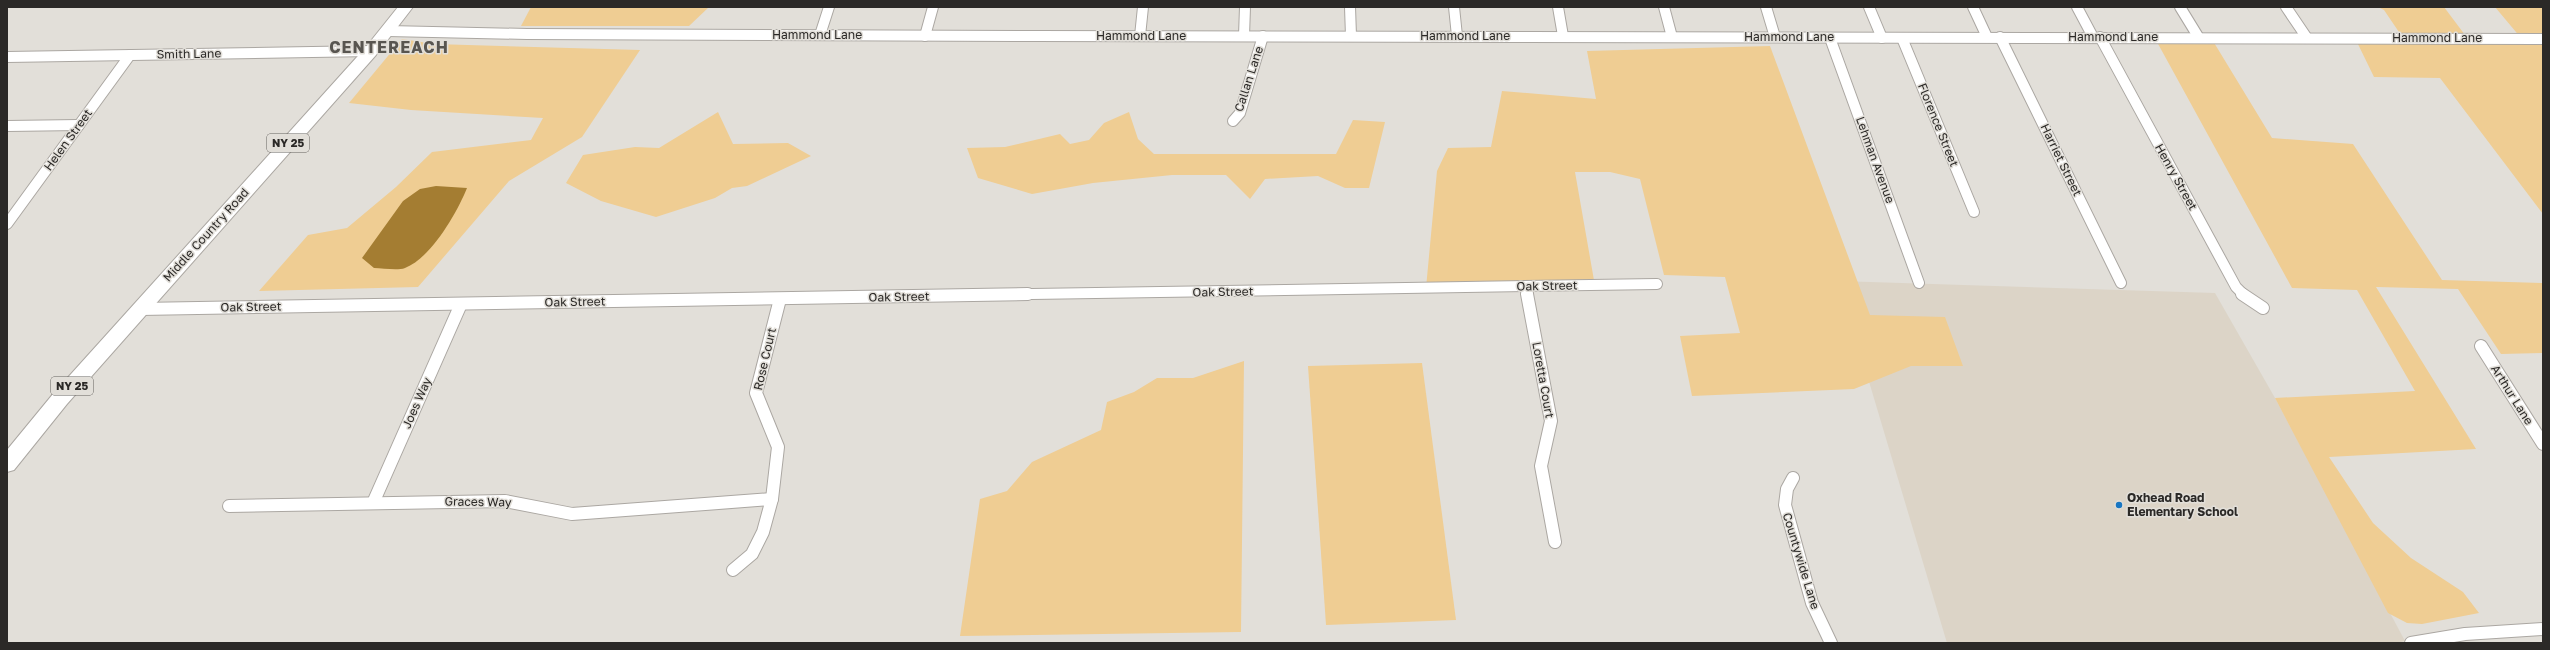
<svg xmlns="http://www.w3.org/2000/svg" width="2550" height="650" viewBox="0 0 2550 650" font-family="'Golos Text',sans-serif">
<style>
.built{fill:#dcd4c7}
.green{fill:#efcd93}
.water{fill:#a47d32}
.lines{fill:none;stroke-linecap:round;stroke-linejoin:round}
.minor-far1-casing{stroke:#aba7a2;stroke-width:12}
.minor-casing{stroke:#aba7a2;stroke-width:14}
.primary-casing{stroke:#aba7a2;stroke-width:2}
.minor-far1{stroke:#fff;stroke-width:10}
.minor{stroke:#fff;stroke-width:12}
.primary{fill:#fff;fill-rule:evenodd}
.poi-dot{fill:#1876c2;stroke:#e2dfd9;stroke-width:1.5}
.labels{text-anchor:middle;stroke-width:3;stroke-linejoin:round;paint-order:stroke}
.shield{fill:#e2dfd9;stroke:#62605c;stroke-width:1}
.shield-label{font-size:11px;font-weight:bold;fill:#2b2927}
.street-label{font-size:12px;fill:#2b2927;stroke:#e2dfd9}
.poi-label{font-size:12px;font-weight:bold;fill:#2b2927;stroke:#e2dfd9;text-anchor:start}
.district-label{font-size:16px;font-weight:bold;letter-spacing:1px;fill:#585550;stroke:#e2dfd9}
</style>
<rect width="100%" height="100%" fill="#e2dfd9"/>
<path class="built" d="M 1839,281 L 2215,293 L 2275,398 L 2405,641 L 2397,643 L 1947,643 Z"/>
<g class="green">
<path d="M 531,7 L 709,7 L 689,26 L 521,26 Z"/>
<path d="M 2378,7 L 2444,7 L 2468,39 L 2521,38 L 2495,7 L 2543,7 L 2543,214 L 2440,78 L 2374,77 L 2355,38 L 2403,38 L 2384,10 Z"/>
<path d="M 402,39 L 434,44 L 640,50 L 582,137 L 509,181 L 418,287 L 259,291 L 308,235 L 347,228 L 396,187 L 432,152 L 531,140 L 543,118 L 411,110 L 349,103 Z"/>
<path d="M 2213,41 L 2272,138 L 2353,144 L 2442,280 L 2543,283 L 2543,353 L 2501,354 L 2458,289 L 2376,287 L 2476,449 L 2329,457 L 2373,523 L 2411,558 L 2463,592 L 2479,613 L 2422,624 L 2407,623 L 2388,613 L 2275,398 L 2415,391 L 2357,290 L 2292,288 L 2157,42 Z"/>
<path d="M 1770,46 L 1870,315 L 1945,317 L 1963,366 L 1911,366 L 1854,389 L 1692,396 L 1680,336 L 1740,333 L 1725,277 L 1664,275 L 1640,179 L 1610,172 L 1575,172 L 1595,286 L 1426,288 L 1437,171 L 1448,148 L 1491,147 L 1502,91 L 1596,99 L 1587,51 Z"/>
<path d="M 718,112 L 733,144 L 788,143 L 811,156 L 747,186 L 732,188 L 715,198 L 656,217 L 601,201 L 566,183 L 583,155 L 635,147 L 659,148 Z"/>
<path d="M 1129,112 L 1138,139 L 1154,154 L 1336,154 L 1353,120 L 1385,122 L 1369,188 L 1345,188 L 1318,176 L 1265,179 L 1250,199 L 1226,175 L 1172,175 L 1093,183 L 1032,194 L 978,178 L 967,148 L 1005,147 L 1060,134 L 1070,144 L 1089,140 L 1104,123 Z"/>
<path d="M 1244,361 L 1241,632 L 960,636 L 980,499 L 1007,491 L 1032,462 L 1101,430 L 1107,402 L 1134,392 L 1157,378 L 1193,378 Z"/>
<path d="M 1422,363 L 1456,620 L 1326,625 L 1308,366 Z"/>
</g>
<path class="water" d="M 436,186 L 467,188 C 457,213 431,258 405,268 C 397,271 383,268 374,268 L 362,258 L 403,201 L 420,189 Z"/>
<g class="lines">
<g class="minor-far1-casing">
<g id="minor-far1">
<path d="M 1350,7 L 1351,36"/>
<path d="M 1454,7 L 1457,36"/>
<path d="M 1558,7 L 1563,36"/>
<path d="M 1664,7 L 1672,37"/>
<path d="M 1766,7 L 1775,37"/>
<path d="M 1869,7 L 1882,38"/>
<path d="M 1973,7 L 1987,37"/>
<path d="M 2077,7 L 2093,37"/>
<path d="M 2180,7 L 2199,38"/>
<path d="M 2286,7 L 2307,38"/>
<path d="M 388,31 L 527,34 L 1034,36 L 2543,39"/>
<path d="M 820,35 L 829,7"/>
<path d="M 925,36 L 933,7"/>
<path d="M 1140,36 L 1143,7"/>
<path d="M 1244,36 L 1245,7"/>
<path d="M 2000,37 L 2121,283"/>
<path d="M 2100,37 L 2236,287 L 2244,295"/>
<path d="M 1830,38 L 1919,283"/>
<path d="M 1902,38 L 1974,212"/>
<path d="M 7,57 L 371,51"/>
<path d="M 1233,121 L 1240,113 L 1263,36"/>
<path d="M 7,126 L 79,125"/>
<path d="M 7,224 L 130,55"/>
<path d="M 1526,287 L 1528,295"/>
<path d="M 968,295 L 1657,284"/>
</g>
</g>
<g class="minor-casing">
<g id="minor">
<path d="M 1527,294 L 1551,421 L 1541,466 L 1555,542"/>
<path d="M 2242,294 L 2263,308"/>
<path d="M 140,309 L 1028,294"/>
<path d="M 2481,346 L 2543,444"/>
<path d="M 1793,478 L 1787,489 L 1785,505 L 1812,603 L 1831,643"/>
<path d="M 373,503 L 461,304"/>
<path d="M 229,506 L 505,501 L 572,514 L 772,499"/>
<path d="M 733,570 L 752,554 L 763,532 L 772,499 L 778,447 L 756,393 L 780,299"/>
<path d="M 2411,643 L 2465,634 L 2543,629"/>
</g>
</g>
<g class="primary-casing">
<path id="primary" d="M 398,7 L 413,7 L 376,55 L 67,404 L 14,470 L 7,472 L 7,450 L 53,394 L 366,47 Z"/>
</g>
<use href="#minor-far1" class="minor-far1"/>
<use href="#minor" class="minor"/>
<use href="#primary" class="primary"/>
</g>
<circle class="poi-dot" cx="2119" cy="505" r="4"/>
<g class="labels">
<g class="shield">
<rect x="267" y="134" width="42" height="18" rx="3"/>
<rect x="51" y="377" width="42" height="18" rx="3"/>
</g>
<g class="shield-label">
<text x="288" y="147">NY 25</text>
<text x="72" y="390">NY 25</text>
</g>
<g class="street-label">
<text x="817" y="39">Hammond Lane</text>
<text x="1141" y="40">Hammond Lane</text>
<text x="1465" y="40">Hammond Lane</text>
<text x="1789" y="41">Hammond Lane</text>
<text x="2113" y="41">Hammond Lane</text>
<text x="2437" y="42">Hammond Lane</text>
<text transform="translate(189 54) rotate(-1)" y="4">Smith Lane</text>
<text transform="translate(1249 79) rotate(-72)" y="4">Callan Lane</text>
<text transform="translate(1938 125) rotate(68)" y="4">Florence Street</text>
<text transform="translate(68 140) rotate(-54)" y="4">Helen Street</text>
<text transform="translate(1875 160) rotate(70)" y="4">Lehman Avenue</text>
<text transform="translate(2061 160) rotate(64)" y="4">Harriet Street</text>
<text transform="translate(2176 177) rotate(61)" y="4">Henry Street</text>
<text transform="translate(206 235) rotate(-48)" y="4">Middle Country Road</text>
<text transform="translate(1547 286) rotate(-1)" y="4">Oak Street</text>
<text transform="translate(1223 292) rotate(-1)" y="4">Oak Street</text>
<text transform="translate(899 297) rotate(-1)" y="4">Oak Street</text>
<text transform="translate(575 302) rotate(-1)" y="4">Oak Street</text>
<text transform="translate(251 307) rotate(-1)" y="4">Oak Street</text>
<text transform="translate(765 359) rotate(-77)" y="4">Rose Court</text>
<text transform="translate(1543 380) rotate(80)" y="4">Loretta Court</text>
<text transform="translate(2512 395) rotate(58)" y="4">Arthur Lane</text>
<text transform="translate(417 403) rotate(-66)" y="4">Joes Way</text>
<text transform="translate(478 502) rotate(1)" y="4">Graces Way</text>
<text transform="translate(1801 561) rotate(73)" y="4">Countywide Lane</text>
</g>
<g class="poi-label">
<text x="2127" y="502">Oxhead Road<tspan x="2127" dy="14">Elementary School</tspan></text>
</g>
<g class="district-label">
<text x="389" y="53">CENTEREACH</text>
</g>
</g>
<rect width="2550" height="650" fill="none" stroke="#2b2927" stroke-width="16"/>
</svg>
